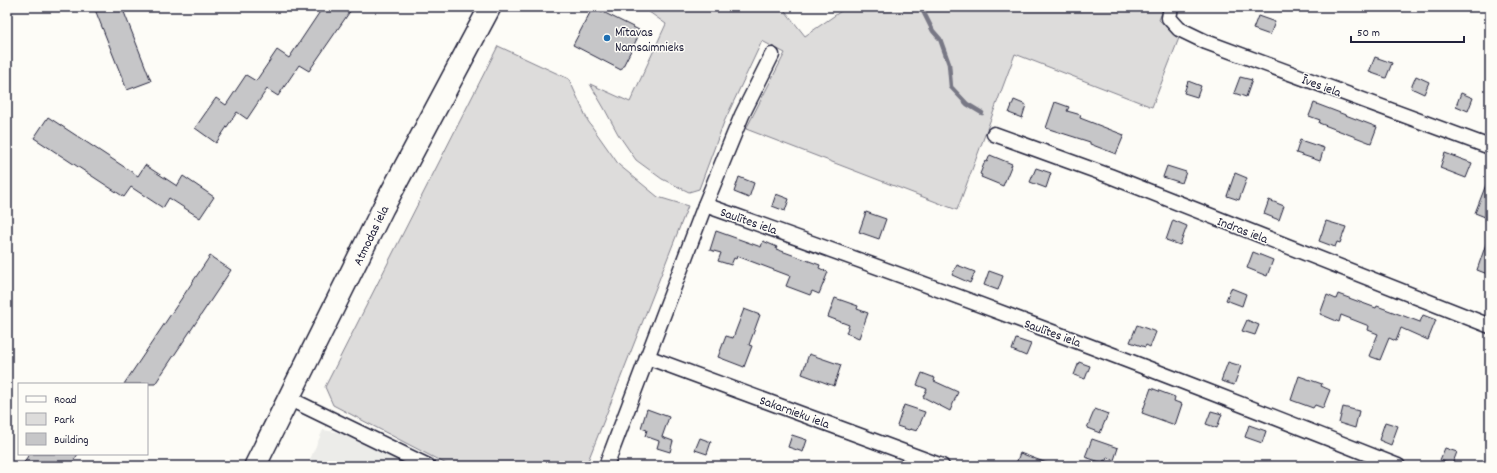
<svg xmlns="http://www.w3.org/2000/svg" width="1497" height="473" viewBox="0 0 1497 473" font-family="Dekko,sans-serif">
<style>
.built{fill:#ecece9}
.green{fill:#dddcdb;stroke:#807f8b}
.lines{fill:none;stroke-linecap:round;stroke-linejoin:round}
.stream{stroke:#787885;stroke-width:4.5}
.building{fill:#c6c6c8;stroke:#22223b}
.street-casing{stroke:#22223b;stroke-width:17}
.secondary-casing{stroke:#22223b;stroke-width:24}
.street{stroke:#fdfcf7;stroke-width:14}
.secondary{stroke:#fdfcf7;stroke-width:21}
.poi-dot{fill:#1f6fb2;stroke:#fdfcf7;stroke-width:1.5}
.labels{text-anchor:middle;stroke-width:3;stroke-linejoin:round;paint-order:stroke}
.poi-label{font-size:13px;fill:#22223b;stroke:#fdfcf7;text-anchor:start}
.street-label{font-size:13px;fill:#22223b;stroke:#fdfcf7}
</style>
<rect width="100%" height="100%" fill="#fdfcf7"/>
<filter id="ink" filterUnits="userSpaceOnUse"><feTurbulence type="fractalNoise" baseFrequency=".025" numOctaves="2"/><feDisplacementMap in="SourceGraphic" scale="8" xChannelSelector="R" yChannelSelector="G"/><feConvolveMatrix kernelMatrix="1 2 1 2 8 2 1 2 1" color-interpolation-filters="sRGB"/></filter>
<g filter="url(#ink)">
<path class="built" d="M 323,430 L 366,437 L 421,466 L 307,466 Z"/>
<g class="green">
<path d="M 642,7 L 782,7 L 805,36 L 847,7 L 1164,7 L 1159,20 L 1179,38 L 1152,107 L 1015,54 L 957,210 L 746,129 L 785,53 L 762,41 L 724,122 L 699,189 L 689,192 L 662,179 L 636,160 L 618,134 L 604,108 L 590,84 L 630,102 L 666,24 Z"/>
<path d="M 498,46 L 569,79 L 588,121 L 619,165 L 658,197 L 688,206 L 586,466 L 450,466 L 333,405 L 325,387 Z"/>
</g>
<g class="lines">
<path class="stream" d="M 921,7 L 933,31 L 940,39 L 949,64 L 951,87 L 967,104 L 982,113"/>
</g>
<g class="building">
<path d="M 94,7 L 122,7 L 151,81 L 127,90 Z"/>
<path d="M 323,7 L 353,7 L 309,71 L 299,65 L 278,96 L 267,89 L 247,119 L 237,112 L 216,143 L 195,128 L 216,98 L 226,105 L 246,75 L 256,81 L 277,50 L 289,58 Z"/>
<path d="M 593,7 L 641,31 L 621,70 L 573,45 Z"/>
<path d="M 1258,16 L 1275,22 L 1270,35 L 1253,29 Z"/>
<path d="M 1375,57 L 1392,63 L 1386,78 L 1369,72 Z"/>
<path d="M 1416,76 L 1429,82 L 1424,94 L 1411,88 Z"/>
<path d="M 1240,77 L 1252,80 L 1246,97 L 1234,93 Z"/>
<path d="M 1188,81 L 1201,86 L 1197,97 L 1184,93 Z"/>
<path d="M 1461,93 L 1473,98 L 1468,111 L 1456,106 Z"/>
<path d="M 1014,100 L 1026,105 L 1022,118 L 1009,113 Z"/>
<path d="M 1055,102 L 1069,107 L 1067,111 L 1081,115 L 1080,118 L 1124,135 L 1116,154 L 1090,144 L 1090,142 L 1046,128 Z"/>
<path d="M 1314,103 L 1377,127 L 1371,143 L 1319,123 L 1320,120 L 1309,116 Z"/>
<path d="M 48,117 L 138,176 L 145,165 L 177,186 L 183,176 L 214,197 L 200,218 L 169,198 L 163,208 L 131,187 L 124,197 L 34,138 Z"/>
<path d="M 1300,140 L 1324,148 L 1320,161 L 1296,153 Z"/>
<path d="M 1445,153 L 1472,163 L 1466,178 L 1440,168 Z"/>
<path d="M 990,155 L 1012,164 L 1003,186 L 981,177 L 982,175 L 980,174 L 985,161 L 987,162 Z"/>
<path d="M 1167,166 L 1186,172 L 1182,183 L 1163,177 Z"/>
<path d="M 1036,168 L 1051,173 L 1046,188 L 1030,182 Z"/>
<path d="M 1235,173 L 1247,178 L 1239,200 L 1227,196 Z"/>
<path d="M 739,177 L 754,183 L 749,198 L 734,192 Z"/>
<path d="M 1489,177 L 1490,178 L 1490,219 L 1475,213 Z"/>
<path d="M 776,194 L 789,199 L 785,211 L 772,206 Z"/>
<path d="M 1269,200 L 1284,206 L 1279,220 L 1264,214 Z"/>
<path d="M 866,212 L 886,219 L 879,239 L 859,232 Z"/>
<path d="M 1173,220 L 1187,226 L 1180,245 L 1166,240 Z"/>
<path d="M 1326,221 L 1346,227 L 1340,243 L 1337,242 L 1335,247 L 1319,241 Z"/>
<path d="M 716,231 L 761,247 L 763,241 L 777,247 L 776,249 L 820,265 L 819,268 L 828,272 L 819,294 L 812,291 L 810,295 L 786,286 L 790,276 L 737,256 L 736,259 L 734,258 L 731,265 L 718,261 L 721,253 L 710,250 Z"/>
<path d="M 1488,238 L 1490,239 L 1490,275 L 1477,270 Z"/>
<path d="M 1253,252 L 1273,260 L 1267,276 L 1247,268 Z"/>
<path d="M 210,256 L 231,270 L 155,384 L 124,384 Z"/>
<path d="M 957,265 L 975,272 L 970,283 L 952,275 Z"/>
<path d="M 989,271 L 1003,276 L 998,290 L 984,285 Z"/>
<path d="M 1231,288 L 1246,294 L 1242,306 L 1226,300 Z"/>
<path d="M 1338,294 L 1376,308 L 1377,306 L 1420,322 L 1423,315 L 1436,320 L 1428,340 L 1401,328 L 1396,341 L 1389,338 L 1380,360 L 1369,356 L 1378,334 L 1368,330 L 1369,326 L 1341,315 L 1339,322 L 1320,314 L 1327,295 L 1336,299 Z"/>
<path d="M 835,298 L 858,306 L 857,309 L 868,313 L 859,338 L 846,333 L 849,325 L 828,317 Z"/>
<path d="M 744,309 L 760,315 L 749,345 L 752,346 L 744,367 L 718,357 L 726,336 L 733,338 Z"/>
<path d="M 1247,320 L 1259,325 L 1255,335 L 1242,331 Z"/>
<path d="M 1137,325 L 1156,332 L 1150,347 L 1146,345 L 1145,347 L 1130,342 Z"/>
<path d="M 1016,339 L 1031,344 L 1026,356 L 1012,350 Z"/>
<path d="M 809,354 L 841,365 L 834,386 L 802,374 Z"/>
<path d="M 1079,362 L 1090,366 L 1085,379 L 1074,375 Z"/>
<path d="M 1228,362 L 1241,366 L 1234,385 L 1221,381 Z"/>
<path d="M 922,373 L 935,378 L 934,381 L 958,392 L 950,411 L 923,397 L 927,389 L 917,385 Z"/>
<path d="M 1299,376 L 1322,384 L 1321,386 L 1330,390 L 1323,408 L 1315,405 L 1313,408 L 1291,400 Z"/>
<path d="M 1151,388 L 1175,397 L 1174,401 L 1182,404 L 1175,425 L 1142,413 Z"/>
<path d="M 904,405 L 925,412 L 917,431 L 910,429 L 909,430 L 897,426 Z"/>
<path d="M 1343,407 L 1359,411 L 1355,428 L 1339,423 Z"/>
<path d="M 647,409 L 669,417 L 662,437 L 673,441 L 670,452 L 657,448 L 659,441 L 645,436 L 647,430 L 641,428 Z"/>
<path d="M 1095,409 L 1108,414 L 1100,433 L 1087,428 Z"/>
<path d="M 1211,411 L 1222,414 L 1217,428 L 1206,424 Z"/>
<path d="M 1385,422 L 1398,426 L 1391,445 L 1379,440 Z"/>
<path d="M 1249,425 L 1266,431 L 1262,443 L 1245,437 Z"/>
<path d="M 792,435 L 807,440 L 803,452 L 788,447 Z"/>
<path d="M 700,438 L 711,442 L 707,454 L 695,450 Z"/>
<path d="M 1092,439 L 1118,448 L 1114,460 L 1107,457 L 1106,461 L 1104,460 L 1103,463 L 1085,457 Z"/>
<path d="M 1445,448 L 1457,452 L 1452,465 L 1440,460 Z"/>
<path d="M 1020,453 L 1052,465 L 1051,466 L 1015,466 Z"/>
<path d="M 29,454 L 78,454 L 70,466 L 22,466 Z"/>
</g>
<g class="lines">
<g class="street-casing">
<g id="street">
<path d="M 1171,7 L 1169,18 L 1179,29 L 1206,42 L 1490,147"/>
<path d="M 994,134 L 1110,176 L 1490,326"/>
<path d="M 705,205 C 938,287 1169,375 1398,466"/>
<path d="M 647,357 L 942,466"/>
<path d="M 288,398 L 428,466"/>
<path d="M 606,466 L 705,205 L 742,115 L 772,55"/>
</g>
</g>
<g class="secondary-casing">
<path id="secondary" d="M 255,466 L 383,208 L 490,7"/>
</g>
<use href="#street" class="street"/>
<use href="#secondary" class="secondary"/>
</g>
</g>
<circle class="poi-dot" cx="607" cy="38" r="4"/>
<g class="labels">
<g class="poi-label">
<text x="615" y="36">Mītavas<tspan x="615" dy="15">Namsaimnieks</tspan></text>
</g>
<g class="street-label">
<text transform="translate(1322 85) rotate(20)" y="5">Īves iela</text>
<text transform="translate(749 220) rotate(19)" y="5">Saulītes iela</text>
<text transform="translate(1243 229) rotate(21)" y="5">Indras iela</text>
<text transform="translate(370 235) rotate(-64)" y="5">Atmodas iela</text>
<text transform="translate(1053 332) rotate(20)" y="5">Saulītes iela</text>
<text transform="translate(795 411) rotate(20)" y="5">Sakarnieku iela</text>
</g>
</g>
<rect width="1497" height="473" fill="none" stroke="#fdfcf7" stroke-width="24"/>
<rect x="12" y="12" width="1473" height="449" fill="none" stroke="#22223b" stroke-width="1.5" filter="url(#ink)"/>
<rect x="18" y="383" width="130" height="72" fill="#fdfcf7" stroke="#a5a5ac"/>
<rect x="26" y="396" width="20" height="6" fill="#fdfcf7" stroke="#a5a5ac"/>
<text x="54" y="403" font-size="12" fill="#22223b">Road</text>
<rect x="26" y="413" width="20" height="12" fill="#dddcdb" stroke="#a5a5ac"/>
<text x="54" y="423" font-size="12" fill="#22223b">Park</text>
<rect x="26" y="433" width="20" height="12" fill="#c6c6c8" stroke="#a5a5ac"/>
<text x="54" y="443" font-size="12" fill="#22223b">Building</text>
<path d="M1351 36v6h113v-6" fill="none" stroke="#22223b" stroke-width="2"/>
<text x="1357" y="36" font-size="12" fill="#22223b" stroke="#fdfcf7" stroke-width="3" paint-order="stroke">50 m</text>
</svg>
